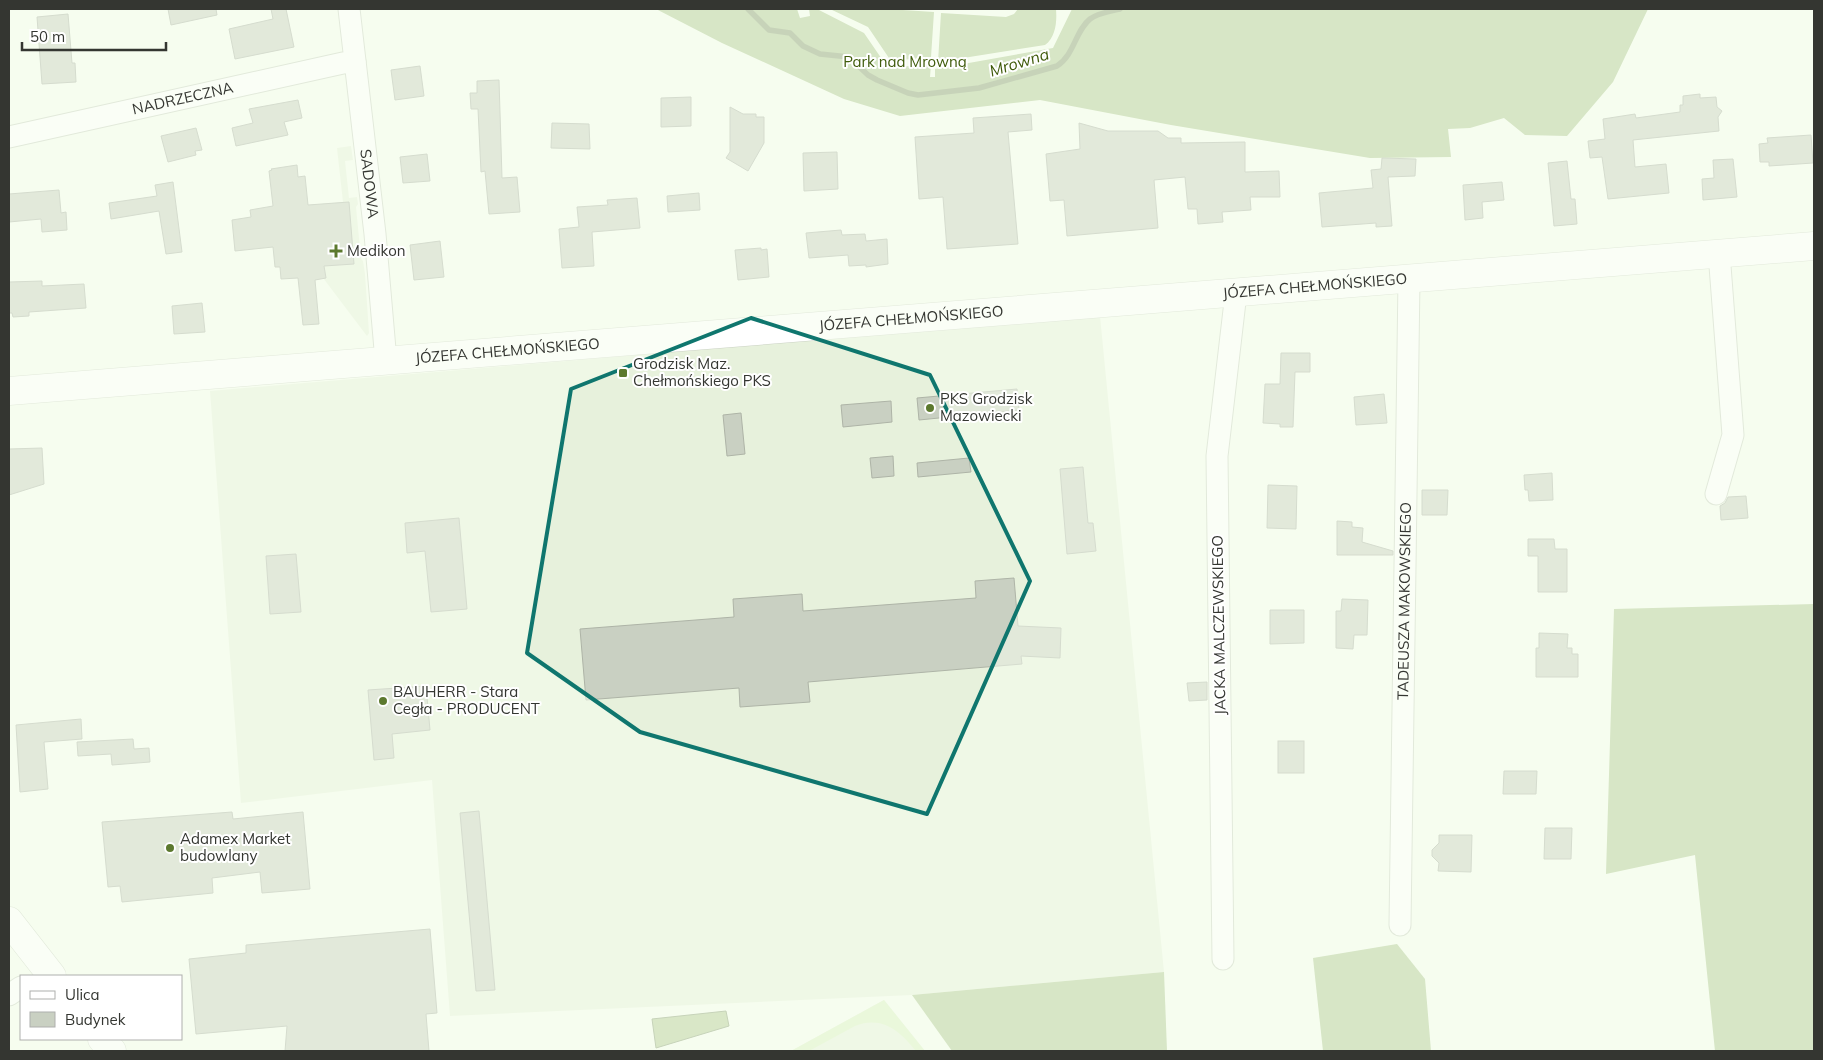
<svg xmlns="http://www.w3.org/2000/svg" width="1823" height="1060" viewBox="0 0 1823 1060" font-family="Mulish,sans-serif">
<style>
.built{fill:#e7f1dc}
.green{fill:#dcf1c4}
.forest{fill:#b1c994}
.water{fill:#b5cd98;stroke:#8ea079}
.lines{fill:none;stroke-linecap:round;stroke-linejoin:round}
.stream{stroke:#8ea079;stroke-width:5.5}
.building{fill:#c9d0c2;stroke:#aeb4a7}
.street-casing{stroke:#cbd2c4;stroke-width:23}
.secondary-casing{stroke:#cbd2c4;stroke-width:29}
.street{stroke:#fff;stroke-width:21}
.secondary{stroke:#fff;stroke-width:28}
.marked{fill:none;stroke:#0f766e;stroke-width:4;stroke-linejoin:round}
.poi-dot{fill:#5c792e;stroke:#fff;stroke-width:2}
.labels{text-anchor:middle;stroke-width:4;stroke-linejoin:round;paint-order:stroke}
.park-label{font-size:15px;fill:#405c0c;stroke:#fff}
.street-label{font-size:15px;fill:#343631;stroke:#fff}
.poi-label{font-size:15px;fill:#343631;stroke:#fff;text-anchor:start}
.water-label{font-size:16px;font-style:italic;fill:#3e5908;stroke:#fff}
</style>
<rect width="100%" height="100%" fill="#f6fdef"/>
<g class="built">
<path d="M 351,146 L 353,160 L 345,161 L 349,198 L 357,197 L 358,204 L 356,207 L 361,259 L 363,261 L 365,274 L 369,333 L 367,336 L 283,225 L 309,205 L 343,202 L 337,148 Z"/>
<path d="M 1100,316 L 1164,972 L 912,995 L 450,1016 L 432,780 L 241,803 L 210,391 Z"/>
<path d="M 884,1000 L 925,1051 L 791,1051 Z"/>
</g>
<path class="green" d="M 884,1000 L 925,1051 L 916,1051 C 900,1031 882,1015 855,1026 L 809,1051 L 791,1051 Z"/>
<g class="forest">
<path d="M 656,9 L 797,9 L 800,18 L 810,16 L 809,9 L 817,9 L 864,33 L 888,68 L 931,64 L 930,77 L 935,77 L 935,69 L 1053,48 L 1072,9 L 1648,9 L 1613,82 L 1567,136 L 1525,135 L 1504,118 L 1470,128 L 1448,129 L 1451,157 L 1370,158 L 1171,125 L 1040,100 L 900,116 L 844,99 L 722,43 Z"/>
<path d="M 830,9 L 887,9 L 934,12 L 931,57 L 891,61 L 868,27 Z"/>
<path d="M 1018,9 L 1056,9 C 1057,21 1056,37 1045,45 L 938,62 L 941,13 L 1006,17 L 1014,14 Z"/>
<path d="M 1814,604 L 1814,1051 L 1715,1051 L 1695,855 L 1606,874 L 1614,609 Z"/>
<path d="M 1397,944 L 1425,979 L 1431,1051 L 1323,1051 L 1313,958 Z"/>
<path d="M 1164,972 L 1167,1051 L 952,1051 L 912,995 Z"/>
</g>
<path class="water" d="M 726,1011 L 729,1026 L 656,1048 L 652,1019 Z"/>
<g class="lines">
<path class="stream" d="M 748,9 L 769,30 L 790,33 L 803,46 L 820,54 L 849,57 L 868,75 L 877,80 L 908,93 L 918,95 L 979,88 L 1057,66 C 1075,54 1075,31 1090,19 C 1098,13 1111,11 1120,9"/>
</g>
<g class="building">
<path d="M 168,9 L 216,9 L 217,15 L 171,25 Z"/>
<path d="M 271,9 L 286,9 L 294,47 L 235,59 L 229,29 L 273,19 Z"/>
<path d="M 68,14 L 72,63 L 75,63 L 76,82 L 42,84 L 37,17 Z"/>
<path d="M 420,66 L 424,96 L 395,100 L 391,70 Z"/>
<path d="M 499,80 L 502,178 L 517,177 L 520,212 L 489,214 L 485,171 L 481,172 L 478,109 L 471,109 L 470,93 L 477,93 L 477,81 Z"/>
<path d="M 1700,94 L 1700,98 L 1716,97 L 1717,107 L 1722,111 L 1718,117 L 1719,131 L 1633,140 L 1635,167 L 1666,164 L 1669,193 L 1608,199 L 1602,157 L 1590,158 L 1588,141 L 1605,139 L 1603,119 L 1635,114 L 1636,118 L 1680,112 L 1680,105 L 1683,105 L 1683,96 Z"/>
<path d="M 691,97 L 691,126 L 661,127 L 661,98 Z"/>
<path d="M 298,100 L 302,118 L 284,122 L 288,135 L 236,146 L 232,128 L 253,123 L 249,109 Z"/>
<path d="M 730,107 L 743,114 L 756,114 L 756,117 L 764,117 L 764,143 L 748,171 L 726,158 L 730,152 Z"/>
<path d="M 1031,114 L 1032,130 L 1008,132 L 1018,244 L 947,249 L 943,197 L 919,199 L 915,137 L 974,133 L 973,118 Z"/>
<path d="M 552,123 L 589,124 L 590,149 L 551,148 Z"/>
<path d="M 1079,123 L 1108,131 L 1158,131 L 1168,138 L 1181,138 L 1181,143 L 1245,142 L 1245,172 L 1279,171 L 1280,197 L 1250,197 L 1251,210 L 1222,212 L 1223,222 L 1198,224 L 1197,209 L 1188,209 L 1185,177 L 1154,180 L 1158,228 L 1067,236 L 1064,200 L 1050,201 L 1046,154 L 1080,149 Z"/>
<path d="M 196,128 L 202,150 L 195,151 L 196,155 L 168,162 L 161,136 Z"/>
<path d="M 1811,135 L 1813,163 L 1769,166 L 1769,162 L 1760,162 L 1759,144 L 1768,143 L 1767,138 Z"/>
<path d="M 837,152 L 838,189 L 804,191 L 803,153 Z"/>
<path d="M 427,154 L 430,181 L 403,183 L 400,157 Z"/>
<path d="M 1382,158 L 1416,159 L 1415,176 L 1388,177 L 1392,226 L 1376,227 L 1376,223 L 1322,227 L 1319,193 L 1373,188 L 1371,170 L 1381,169 Z"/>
<path d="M 1733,159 L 1737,197 L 1703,200 L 1702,179 L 1714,178 L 1713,160 Z"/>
<path d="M 1567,161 L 1571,199 L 1575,199 L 1577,224 L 1554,226 L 1548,163 Z"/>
<path d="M 297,165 L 298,177 L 305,176 L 308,205 L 349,202 L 354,264 L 324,266 L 326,278 L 315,280 L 319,324 L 303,325 L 298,278 L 281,279 L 280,267 L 275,267 L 273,247 L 235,251 L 232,220 L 251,217 L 250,210 L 273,206 L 269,171 L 272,170 L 271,169 Z"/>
<path d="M 173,182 L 182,252 L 166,254 L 159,211 L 111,219 L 109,203 L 157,196 L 155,185 Z"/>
<path d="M 1502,182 L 1504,200 L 1482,202 L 1483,218 L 1465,220 L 1463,185 Z"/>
<path d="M 59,190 L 61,213 L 66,212 L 67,230 L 42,232 L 41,219 L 9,222 L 9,194 Z"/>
<path d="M 699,193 L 700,210 L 668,212 L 667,196 Z"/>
<path d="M 637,198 L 640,228 L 592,232 L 594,266 L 562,268 L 559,229 L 579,227 L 577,207 L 608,205 L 607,200 Z"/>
<path d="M 841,230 L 842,235 L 865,234 L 866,241 L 887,239 L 888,264 L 866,267 L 866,265 L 849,266 L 848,255 L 809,258 L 806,233 Z"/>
<path d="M 440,241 L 444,277 L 414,280 L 410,245 Z"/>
<path d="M 761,248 L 761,250 L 767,249 L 769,277 L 738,280 L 735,250 Z"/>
<path d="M 42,281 L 42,286 L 84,284 L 86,308 L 29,312 L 29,316 L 13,317 L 12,313 L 9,313 L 9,282 Z"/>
<path d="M 202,303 L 205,332 L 174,334 L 172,306 Z"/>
<path d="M 1281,353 L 1310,353 L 1310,372 L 1295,372 L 1293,427 L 1280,427 L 1280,424 L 1263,423 L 1265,384 L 1280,384 Z"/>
<path d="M 1017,389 L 1019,410 L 919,420 L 917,398 Z"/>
<path d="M 1384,394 L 1387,423 L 1356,425 L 1354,397 Z"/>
<path d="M 891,401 L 892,422 L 843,427 L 841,405 Z"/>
<path d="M 741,413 L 745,454 L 727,456 L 723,415 Z"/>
<path d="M 42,448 L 44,484 L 9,495 L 9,449 Z"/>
<path d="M 893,456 L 894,476 L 872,478 L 870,458 Z"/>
<path d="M 969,458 L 971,472 L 918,477 L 917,463 Z"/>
<path d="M 1083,467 L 1088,523 L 1093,523 L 1096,551 L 1067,554 L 1060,469 Z"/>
<path d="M 1552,473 L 1553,500 L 1529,501 L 1528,490 L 1525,490 L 1524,475 Z"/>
<path d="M 1268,485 L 1297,486 L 1296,529 L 1267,528 Z"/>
<path d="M 1422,490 L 1448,490 L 1447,515 L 1422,515 Z"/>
<path d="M 1746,496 L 1748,518 L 1721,520 L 1720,506 L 1725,503 L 1728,497 Z"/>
<path d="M 459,518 L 467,609 L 431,612 L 425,551 L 407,553 L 405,523 Z"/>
<path d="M 1337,521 L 1352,522 L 1352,527 L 1363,528 L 1362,542 L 1393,551 L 1393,555 L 1337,555 Z"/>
<path d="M 1528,539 L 1554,539 L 1555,549 L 1567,549 L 1567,592 L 1538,592 L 1538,556 L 1528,556 Z"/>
<path d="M 296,554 L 301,612 L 270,614 L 266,556 Z"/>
<path d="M 1014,578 L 1018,626 L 1061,628 L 1060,658 L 1021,656 L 1022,664 L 808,682 L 810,702 L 740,707 L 739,688 L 586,700 L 580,629 L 734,617 L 733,599 L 802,594 L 803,611 L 976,598 L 975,581 Z"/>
<path d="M 1342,599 L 1368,600 L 1367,635 L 1354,635 L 1353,649 L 1336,648 L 1336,611 L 1341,611 Z"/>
<path d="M 1270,610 L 1304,610 L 1304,643 L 1270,644 Z"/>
<path d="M 1539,633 L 1568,634 L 1567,648 L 1572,648 L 1572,654 L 1578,654 L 1578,677 L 1536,677 L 1536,648 L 1539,648 Z"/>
<path d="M 1207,682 L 1207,700 L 1189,701 L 1187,683 Z"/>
<path d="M 426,686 L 430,730 L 392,734 L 394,758 L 374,760 L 368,690 Z"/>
<path d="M 81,719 L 82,739 L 44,742 L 48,789 L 20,792 L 16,725 Z"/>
<path d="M 133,739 L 134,749 L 149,748 L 150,762 L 112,765 L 111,754 L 78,756 L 77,742 Z"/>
<rect x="1278" y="741" width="26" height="32"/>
<path d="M 1504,771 L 1537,771 L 1536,794 L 1503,794 Z"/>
<path d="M 479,811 L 495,990 L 476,991 L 460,813 Z"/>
<path d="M 232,812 L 233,819 L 303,812 L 310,889 L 262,893 L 260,872 L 212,878 L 213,893 L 122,902 L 120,886 L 108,887 L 102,822 Z"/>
<path d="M 1545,828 L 1572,828 L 1571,859 L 1544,859 Z"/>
<path d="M 1439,835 L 1472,835 L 1471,872 L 1438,871 L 1439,863 L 1432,856 L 1432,850 L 1439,843 Z"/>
<path d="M 430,929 L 437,1013 L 426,1014 L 429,1051 L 285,1051 L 287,1026 L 196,1034 L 189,959 L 246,953 L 246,945 Z"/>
</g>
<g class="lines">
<g class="street-casing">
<g id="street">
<path id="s1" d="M 349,9 L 375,234 L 386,361"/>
<path id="s2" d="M 9,137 L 343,63 L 355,62"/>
<path d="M 1716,494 L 1733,435 L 1719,253"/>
<path id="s3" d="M 1400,925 L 1409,279"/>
<path d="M 1223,959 L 1217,456 L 1236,293"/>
<path d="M 9,995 L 21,987"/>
</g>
</g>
<g class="secondary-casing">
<g id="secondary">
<path id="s4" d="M 9,391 L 1814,246"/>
<path d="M 9,921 L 52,976"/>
<path d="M 102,1039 L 112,1051"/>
</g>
</g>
<use href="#street" class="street"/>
<use href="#secondary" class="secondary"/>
</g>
<path d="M0 0H1823V1060H0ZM 751,318 L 930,375 L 1030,581 L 927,814 L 640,732 L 527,653 L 571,389 Z" fill="#f6fdef" fill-opacity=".55" fill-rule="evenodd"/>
<path class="marked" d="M 751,318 L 930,375 L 1030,581 L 927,814 L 640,732 L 527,653 L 571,389 Z"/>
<g class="poi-dot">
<path d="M333.5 243.5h5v5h5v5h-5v5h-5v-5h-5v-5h5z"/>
<rect x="618" y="368" width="10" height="10" rx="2.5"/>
<circle cx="930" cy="408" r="5"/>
<circle cx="383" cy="701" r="5"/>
<circle cx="170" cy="848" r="5"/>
</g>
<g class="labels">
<g class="park-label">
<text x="905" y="67">Park nad Mrowną</text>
</g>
<g class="street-label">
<text dy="5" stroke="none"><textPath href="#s2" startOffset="178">NADRZECZNA</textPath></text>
<text dy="5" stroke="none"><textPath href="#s1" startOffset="176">SADOWA</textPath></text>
<text dy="5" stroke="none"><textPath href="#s4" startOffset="1310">JÓZEFA CHEŁMOŃSKIEGO</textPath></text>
<text dy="5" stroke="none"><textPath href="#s4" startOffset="905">JÓZEFA CHEŁMOŃSKIEGO</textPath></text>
<text dy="5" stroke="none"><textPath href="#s4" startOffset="500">JÓZEFA CHEŁMOŃSKIEGO</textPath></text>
<text dy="5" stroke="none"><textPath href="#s3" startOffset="324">TADEUSZA MAKOWSKIEGO</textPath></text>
<text transform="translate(1219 625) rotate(-91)" y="5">JACKA MALCZEWSKIEGO</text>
</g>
<g class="poi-label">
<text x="347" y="256">Medikon</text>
<text x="633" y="369">Grodzisk Maz.<tspan x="633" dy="17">Chełmońskiego PKS</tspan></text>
<text x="940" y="404">PKS Grodzisk<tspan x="940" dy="17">Mazowiecki</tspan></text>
<text x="393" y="697">BAUHERR - Stara<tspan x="393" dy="17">Cegła - PRODUCENT</tspan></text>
<text x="180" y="844">Adamex Market<tspan x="180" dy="17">budowlany</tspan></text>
</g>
<g class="water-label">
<text transform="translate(1019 62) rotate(-17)" y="6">Mrowna</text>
</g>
</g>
<rect width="1823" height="1060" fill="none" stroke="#343631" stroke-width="20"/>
<rect x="20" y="975" width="162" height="65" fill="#ffffff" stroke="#aeafad"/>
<rect x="30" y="991" width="25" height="8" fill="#ffffff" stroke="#aeafad"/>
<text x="65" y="1000" font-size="15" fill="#343631">Ulica</text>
<rect x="30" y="1012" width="25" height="15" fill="#c9d0c2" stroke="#aeafad"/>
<text x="65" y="1025" font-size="15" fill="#343631">Budynek</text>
<path d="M22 42v8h144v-8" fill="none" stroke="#343631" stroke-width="2.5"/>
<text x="30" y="42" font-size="15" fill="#343631" stroke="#ffffff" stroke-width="4" paint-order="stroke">50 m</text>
</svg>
